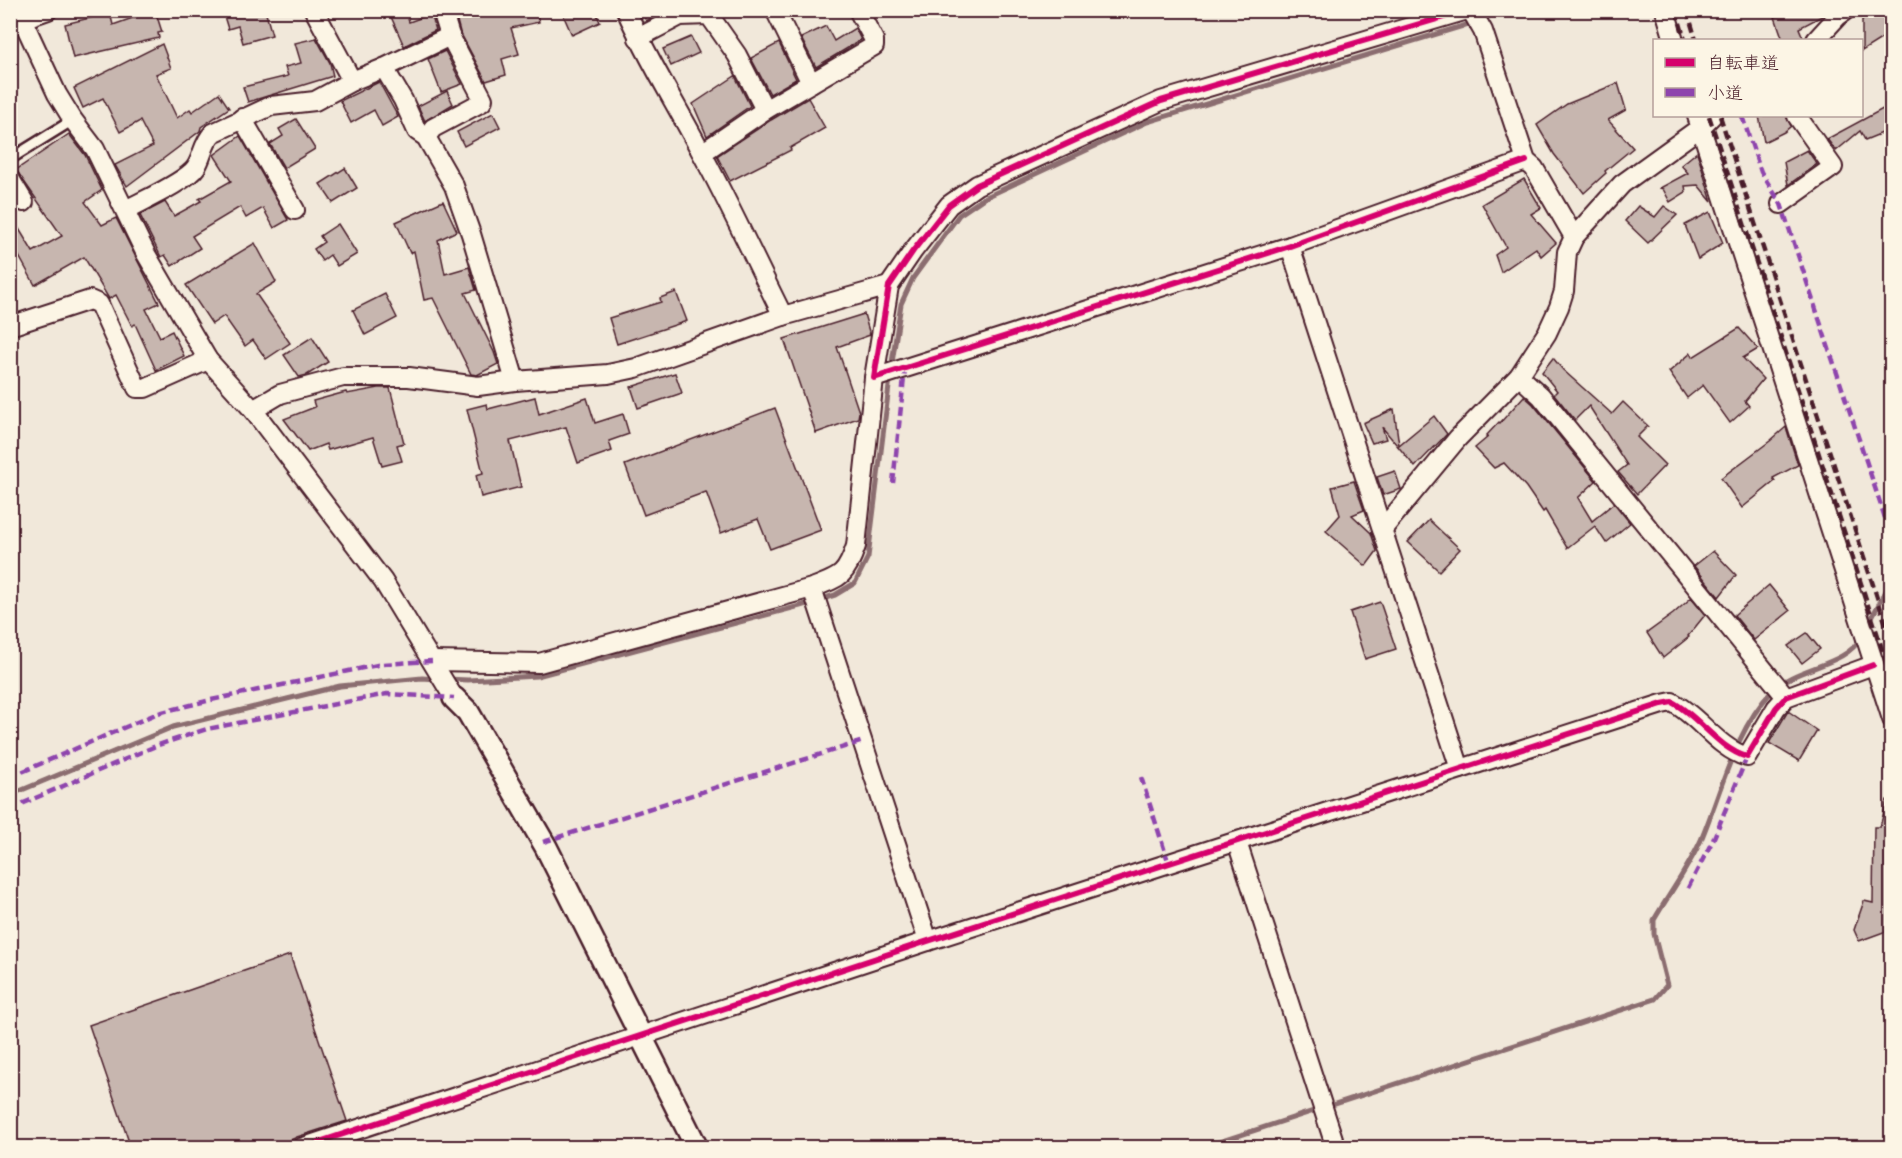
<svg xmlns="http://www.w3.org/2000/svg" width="1902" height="1158" viewBox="0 0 1902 1158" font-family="Sriracha,'Klee One',sans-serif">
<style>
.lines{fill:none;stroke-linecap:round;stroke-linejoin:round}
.stream{stroke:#8b6d6f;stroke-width:5}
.building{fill:#c7b6af;stroke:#4a1f2b;stroke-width:1.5}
.service-casing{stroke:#4a1f2b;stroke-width:14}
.minor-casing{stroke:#4a1f2b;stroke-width:22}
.tertiary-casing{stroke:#4a1f2b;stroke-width:26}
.service{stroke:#fcf5e5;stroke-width:9}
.minor{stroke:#fcf5e5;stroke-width:18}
.tertiary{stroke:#fcf5e5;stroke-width:21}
.rail{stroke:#4a1f2b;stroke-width:4.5;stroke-dasharray:9 4.5;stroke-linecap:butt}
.quiet{stroke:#8e44ad;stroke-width:4.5;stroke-dasharray:9 4.5;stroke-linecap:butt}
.cycleway-casing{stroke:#fcf5e5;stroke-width:10}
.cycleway{stroke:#d6006c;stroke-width:6}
</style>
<rect width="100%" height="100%" fill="#f1e8da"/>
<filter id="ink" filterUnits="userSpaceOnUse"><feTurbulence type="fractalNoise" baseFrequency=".0167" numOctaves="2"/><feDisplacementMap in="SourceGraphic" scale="12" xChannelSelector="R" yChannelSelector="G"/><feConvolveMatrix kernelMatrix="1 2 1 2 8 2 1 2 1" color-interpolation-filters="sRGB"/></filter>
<g filter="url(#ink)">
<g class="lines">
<g class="stream">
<path d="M 891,369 L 901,304 L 913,278 L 959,215 L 984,198 L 1147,122 L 1463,26 L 1505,10"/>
<path d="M 1867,626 L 1892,580"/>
<path d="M 447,679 L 468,680 L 537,676 L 800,606 L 835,595 L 855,583 L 868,557 L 890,378"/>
<path d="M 10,795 L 173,727 L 340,686 L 422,678 L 437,679"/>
<path d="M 1201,1148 L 1655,999 L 1667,985 L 1654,934 L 1654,920 C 1669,894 1689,867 1701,840 C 1722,790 1734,732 1772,691 C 1795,666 1846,667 1861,637"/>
</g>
</g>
<g class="building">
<path d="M 155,10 L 162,32 L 158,33 L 159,38 L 73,58 L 65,24 L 110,13 L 113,25 Z"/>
<path d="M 232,10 L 265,10 L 272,35 L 243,43 L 238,26 L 228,29 L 223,13 Z"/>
<path d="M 388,10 L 405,10 L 409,22 L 431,14 L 436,30 L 404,46 Z"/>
<path d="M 454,10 L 536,10 L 539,22 L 511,28 L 519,54 L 502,59 L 506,75 L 486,81 L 460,32 Z"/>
<path d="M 561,10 L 595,10 L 600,22 L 572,35 Z"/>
<path d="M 641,10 L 666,10 L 646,21 Z"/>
<path d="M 1793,10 L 1828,10 L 1824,15 L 1799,28 L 1804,40 L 1783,40 L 1775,17 Z"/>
<path d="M 1876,10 L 1892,10 L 1892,32 L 1862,51 L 1862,20 Z"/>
<path d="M 826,26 L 834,41 L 855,28 L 861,40 L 816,67 L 801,38 Z"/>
<path d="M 691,37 L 699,53 L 671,66 L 663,49 Z"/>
<path d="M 316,38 L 330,63 L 333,76 L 248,102 L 243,87 L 288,76 L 285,67 L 301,63 L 295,43 Z"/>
<path d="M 779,43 L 796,79 L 770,94 L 751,58 Z"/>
<path d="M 162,44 L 171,68 L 156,74 L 177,118 L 190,109 L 192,112 L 219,93 L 229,108 L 201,127 L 200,131 L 127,186 L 115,165 L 153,146 L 140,121 L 120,132 L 103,98 L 83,108 L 74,88 Z"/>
<path d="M 445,51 L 462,84 L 441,92 L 428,59 Z"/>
<path d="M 735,76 L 750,106 L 707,136 L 693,104 Z"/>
<path d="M 379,82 L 398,117 L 382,126 L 374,110 L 351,123 L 340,101 Z"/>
<path d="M 1618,83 L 1626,110 L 1608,120 L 1633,148 L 1605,171 L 1606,173 L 1584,193 L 1554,154 L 1537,125 L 1567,104 Z"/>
<path d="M 447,91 L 453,104 L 425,121 L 418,106 Z"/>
<path d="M 808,98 L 825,128 L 790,148 L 791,150 L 730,181 L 717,156 L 771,120 Z"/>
<path d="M 1892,104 L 1892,129 L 1865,140 L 1860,131 L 1836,151 L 1827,139 Z"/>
<path d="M 493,113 L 500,127 L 464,146 L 457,132 Z"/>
<path d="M 1759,116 L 1786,116 L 1791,126 L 1784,132 L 1764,142 Z"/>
<path d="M 296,119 L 315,149 L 284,168 L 270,144 L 283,136 L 279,129 Z"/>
<path d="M 69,134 L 85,155 L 102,190 L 85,202 L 102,225 L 116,218 L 159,303 L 146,309 L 160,337 L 172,331 L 184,356 L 156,370 L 135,324 L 132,326 L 116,295 L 109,299 L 84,257 L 35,285 L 15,249 L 10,251 L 10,214 L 33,252 L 62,236 L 16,170 Z"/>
<path d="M 240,136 L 288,220 L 274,228 L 263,208 L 246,218 L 240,207 L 192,236 L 200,248 L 172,266 L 165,255 L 161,257 L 140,215 L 165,202 L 174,216 L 201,201 L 199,199 L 231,181 L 214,155 Z"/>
<path d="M 1807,150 L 1817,164 L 1788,185 L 1784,162 Z"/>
<path d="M 1697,152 L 1712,202 L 1698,185 L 1685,186 L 1686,192 L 1670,202 L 1663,189 L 1660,188 L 1688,173 L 1681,165 Z"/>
<path d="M 345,168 L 357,188 L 333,203 L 320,184 Z"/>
<path d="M 1524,179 L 1541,208 L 1531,214 L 1556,243 L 1541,256 L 1536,248 L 1501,272 L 1495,255 L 1506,247 L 1482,204 Z"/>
<path d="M 443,201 L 457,231 L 438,240 L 445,274 L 469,267 L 476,290 L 465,293 L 494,352 L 498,364 L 477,375 L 471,374 L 433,298 L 424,300 L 414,251 L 410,253 L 396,222 Z"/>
<path d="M 1638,206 L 1655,217 L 1664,206 L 1677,215 L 1648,243 L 1625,221 Z"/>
<path d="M 1710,212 L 1723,243 L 1698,259 L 1685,225 Z"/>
<path d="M 338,224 L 357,254 L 337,266 L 330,255 L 322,261 L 314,249 L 324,242 L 320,236 Z"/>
<path d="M 255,243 L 276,282 L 256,294 L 290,343 L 266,359 L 253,340 L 245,346 L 224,316 L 212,324 L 186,285 Z"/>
<path d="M 676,292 L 687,321 L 617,344 L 609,318 L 661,302 L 660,298 Z"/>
<path d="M 385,294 L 397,318 L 365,335 L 353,310 Z"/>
<path d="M 864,314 L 870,335 L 837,347 L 859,412 L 858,418 L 816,433 L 784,339 Z"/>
<path d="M 1739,328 L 1758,349 L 1743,358 L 1763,379 L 1745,401 L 1749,406 L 1730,423 L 1703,385 L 1687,398 L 1669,372 L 1691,353 L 1693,357 Z"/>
<path d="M 312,337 L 328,362 L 307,375 L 299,377 L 284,355 Z"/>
<path d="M 1553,358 L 1563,370 L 1612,414 L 1623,402 L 1648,426 L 1637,437 L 1665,465 L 1637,494 L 1618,472 L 1627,465 L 1589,406 L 1575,420 L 1554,394 L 1557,391 L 1542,372 Z"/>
<path d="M 675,373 L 682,393 L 638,408 L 631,387 Z"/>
<path d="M 379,388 L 390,388 L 404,443 L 397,445 L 402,461 L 382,466 L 373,437 L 328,450 L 326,444 L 308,451 L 284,419 L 315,407 L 313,401 L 346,392 L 347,394 Z"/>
<path d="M 1524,396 L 1533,404 L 1596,481 L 1578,498 L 1592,521 L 1614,503 L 1630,523 L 1606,543 L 1595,526 L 1567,548 L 1545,510 L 1543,512 L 1526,487 L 1504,463 L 1494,468 L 1475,448 L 1488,437 L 1486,436 L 1499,422 L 1500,423 Z"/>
<path d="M 535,397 L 539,414 L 587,398 L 595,423 L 623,414 L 629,434 L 609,441 L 612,451 L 578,463 L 566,427 L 510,441 L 521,487 L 481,497 L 476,475 L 483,473 L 467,409 L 487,404 L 488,409 Z"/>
<path d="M 775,408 L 821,530 L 770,549 L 758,519 L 721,533 L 706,492 L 644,515 L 625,465 Z"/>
<path d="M 1394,409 L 1399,445 L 1434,416 L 1447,434 L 1415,467 L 1382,427 L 1386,439 L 1372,443 L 1363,423 Z"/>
<path d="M 1786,427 L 1798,465 L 1773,478 L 1775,481 L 1742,508 L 1721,478 L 1770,441 Z"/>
<path d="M 1395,471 L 1401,489 L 1383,495 L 1377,477 Z"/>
<path d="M 1354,481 L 1364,510 L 1352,515 L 1371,533 L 1377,551 L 1366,566 L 1326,531 L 1340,515 L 1332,487 Z"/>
<path d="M 1429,520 L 1460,549 L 1439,571 L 1408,542 Z"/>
<path d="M 1713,551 L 1736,575 L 1719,597 L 1694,566 Z"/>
<path d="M 1769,585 L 1790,611 L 1754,640 L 1734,615 Z"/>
<path d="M 1691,598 L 1705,615 L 1688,636 L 1689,637 L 1663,658 L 1647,633 L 1673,614 Z"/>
<path d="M 1380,602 L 1396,649 L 1365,659 L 1350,612 Z"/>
<path d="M 1807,633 L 1820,649 L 1802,663 L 1788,646 Z"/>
<path d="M 1788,711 L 1817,731 L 1799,761 L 1769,743 Z"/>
<path d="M 1887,800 L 1892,801 L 1892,929 L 1859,941 L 1854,930 L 1864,901 L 1873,903 L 1874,827 L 1880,827 Z"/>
<path d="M 290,955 L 347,1121 L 297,1137 L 274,1148 L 131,1148 L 89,1025 Z"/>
</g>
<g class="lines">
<g class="service-casing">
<path id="service" d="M 10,159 L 73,120"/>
</g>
<g class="minor-casing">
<g id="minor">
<path d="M 18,10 L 57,94 L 73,120 L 95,149 L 146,254 L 208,360 L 253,410 L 383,581 L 454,698"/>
<path d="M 314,10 L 352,81"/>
<path d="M 626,10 C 647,58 675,102 699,148 C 729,203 755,260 783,316"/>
<path d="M 775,10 L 811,83"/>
<path d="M 1467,10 L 1161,101 L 977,185 L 949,205 L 913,251 L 889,286 L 874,378 L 1290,246 L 1526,161"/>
<path d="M 1471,10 L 1483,31 L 1526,161 L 1534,168 L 1574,237"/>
<path d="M 1665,10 L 1674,40"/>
<path d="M 22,19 L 48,10"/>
<path d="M 638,38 L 680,16 L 709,15 L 737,55 L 765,110"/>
<path d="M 1816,40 L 1838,16 L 1846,10"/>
<path d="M 384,68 L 403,100 L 417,131 L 426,137 L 454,186 L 471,234 L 515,381"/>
<path d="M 1697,116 L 1892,719"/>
<path d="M 242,118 L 295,210"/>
<path d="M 426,137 L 433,128 L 482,102 L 483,99 L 450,36 L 442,10"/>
<path d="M 702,153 L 765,110 L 874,46 L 874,40 L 858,10"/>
<path d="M 10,179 L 24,202"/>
<path d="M 1781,204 L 1833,167 L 1797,116"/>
<path d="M 126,210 C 142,201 187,181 196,167 C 203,156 203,143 213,133 L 271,106 L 315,101 L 352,81 L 384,68 L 450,36"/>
<path d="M 1290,246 L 1460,769"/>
<path d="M 10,326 L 90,300 L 99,304 L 137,388 L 145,388 L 208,360"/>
<path d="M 1519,376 L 1541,396 L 1786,697"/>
<path d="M 253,410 L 280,394 L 343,377 L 409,377 L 478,386 L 515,381 L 608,374 L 636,368 L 783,316 L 889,286"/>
<path d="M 1382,530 L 1458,438 L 1519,376 L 1547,333 L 1559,307 L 1564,291 L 1567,252 L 1574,237 L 1622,184 L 1701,127 L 1712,116"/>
<path d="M 812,588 L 928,941"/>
<path d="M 432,661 L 539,663 L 812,588 C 841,577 846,576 856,546 L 874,378"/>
<path d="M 1237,842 L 1336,1148"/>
<path d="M 301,1148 L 928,941 L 1662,704 L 1672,702 C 1699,716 1717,748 1747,757 L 1776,708 L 1786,697 L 1873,665"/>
</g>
</g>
<g class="tertiary-casing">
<path id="tertiary" d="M 454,698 L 468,712 L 546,847 L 697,1148"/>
</g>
<use href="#service" class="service"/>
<use href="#minor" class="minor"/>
<use href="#tertiary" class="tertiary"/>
<g class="rail">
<path d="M 1676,10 L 1685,40"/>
<path d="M 1687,10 L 1696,40"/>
<path d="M 1709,116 L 1892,679"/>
<path d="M 1720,116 L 1892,643"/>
</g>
<g class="quiet">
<path d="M 1742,116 L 1761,172 L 1781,204 L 1892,539"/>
<path d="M 893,483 L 905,368"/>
<path d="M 10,777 L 158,713 L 211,700 L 382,664 L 432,661"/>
<path d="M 1141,777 L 1169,864"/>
<path d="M 10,809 L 158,745 L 207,729 L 387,694 L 454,698"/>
<path d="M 543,842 L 863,741"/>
<path d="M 1688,888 L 1713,840 L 1747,757"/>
</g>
<g class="cycleway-casing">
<g id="cycleway">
<path d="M 1467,10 L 1161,101 L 977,185 L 949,205 L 913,251 L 889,286 L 874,378 L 1290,246 L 1526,161"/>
<path d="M 301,1148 L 928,941 L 1662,704 L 1672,702 C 1699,716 1717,748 1747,757 L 1776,708 L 1786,697 L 1873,665"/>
</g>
</g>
<use href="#cycleway" class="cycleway"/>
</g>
</g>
<rect width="1902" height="1158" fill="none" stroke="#fcf5e5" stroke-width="36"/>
<rect x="18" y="18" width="1866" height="1122" fill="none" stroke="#4a1f2b" stroke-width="2" filter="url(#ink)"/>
<rect x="1653" y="39" width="210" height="78" fill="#fcf5e5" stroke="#b59f9b" stroke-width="1.5"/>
<rect x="1665" y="58" width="30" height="9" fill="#d6006c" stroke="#b59f9b" stroke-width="1.5"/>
<text x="1707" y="69" font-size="18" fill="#4a1f2b">自転車道</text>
<rect x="1665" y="88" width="30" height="9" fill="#8e44ad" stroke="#b59f9b" stroke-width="1.5"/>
<text x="1707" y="99" font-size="18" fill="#4a1f2b">小道</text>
</svg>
